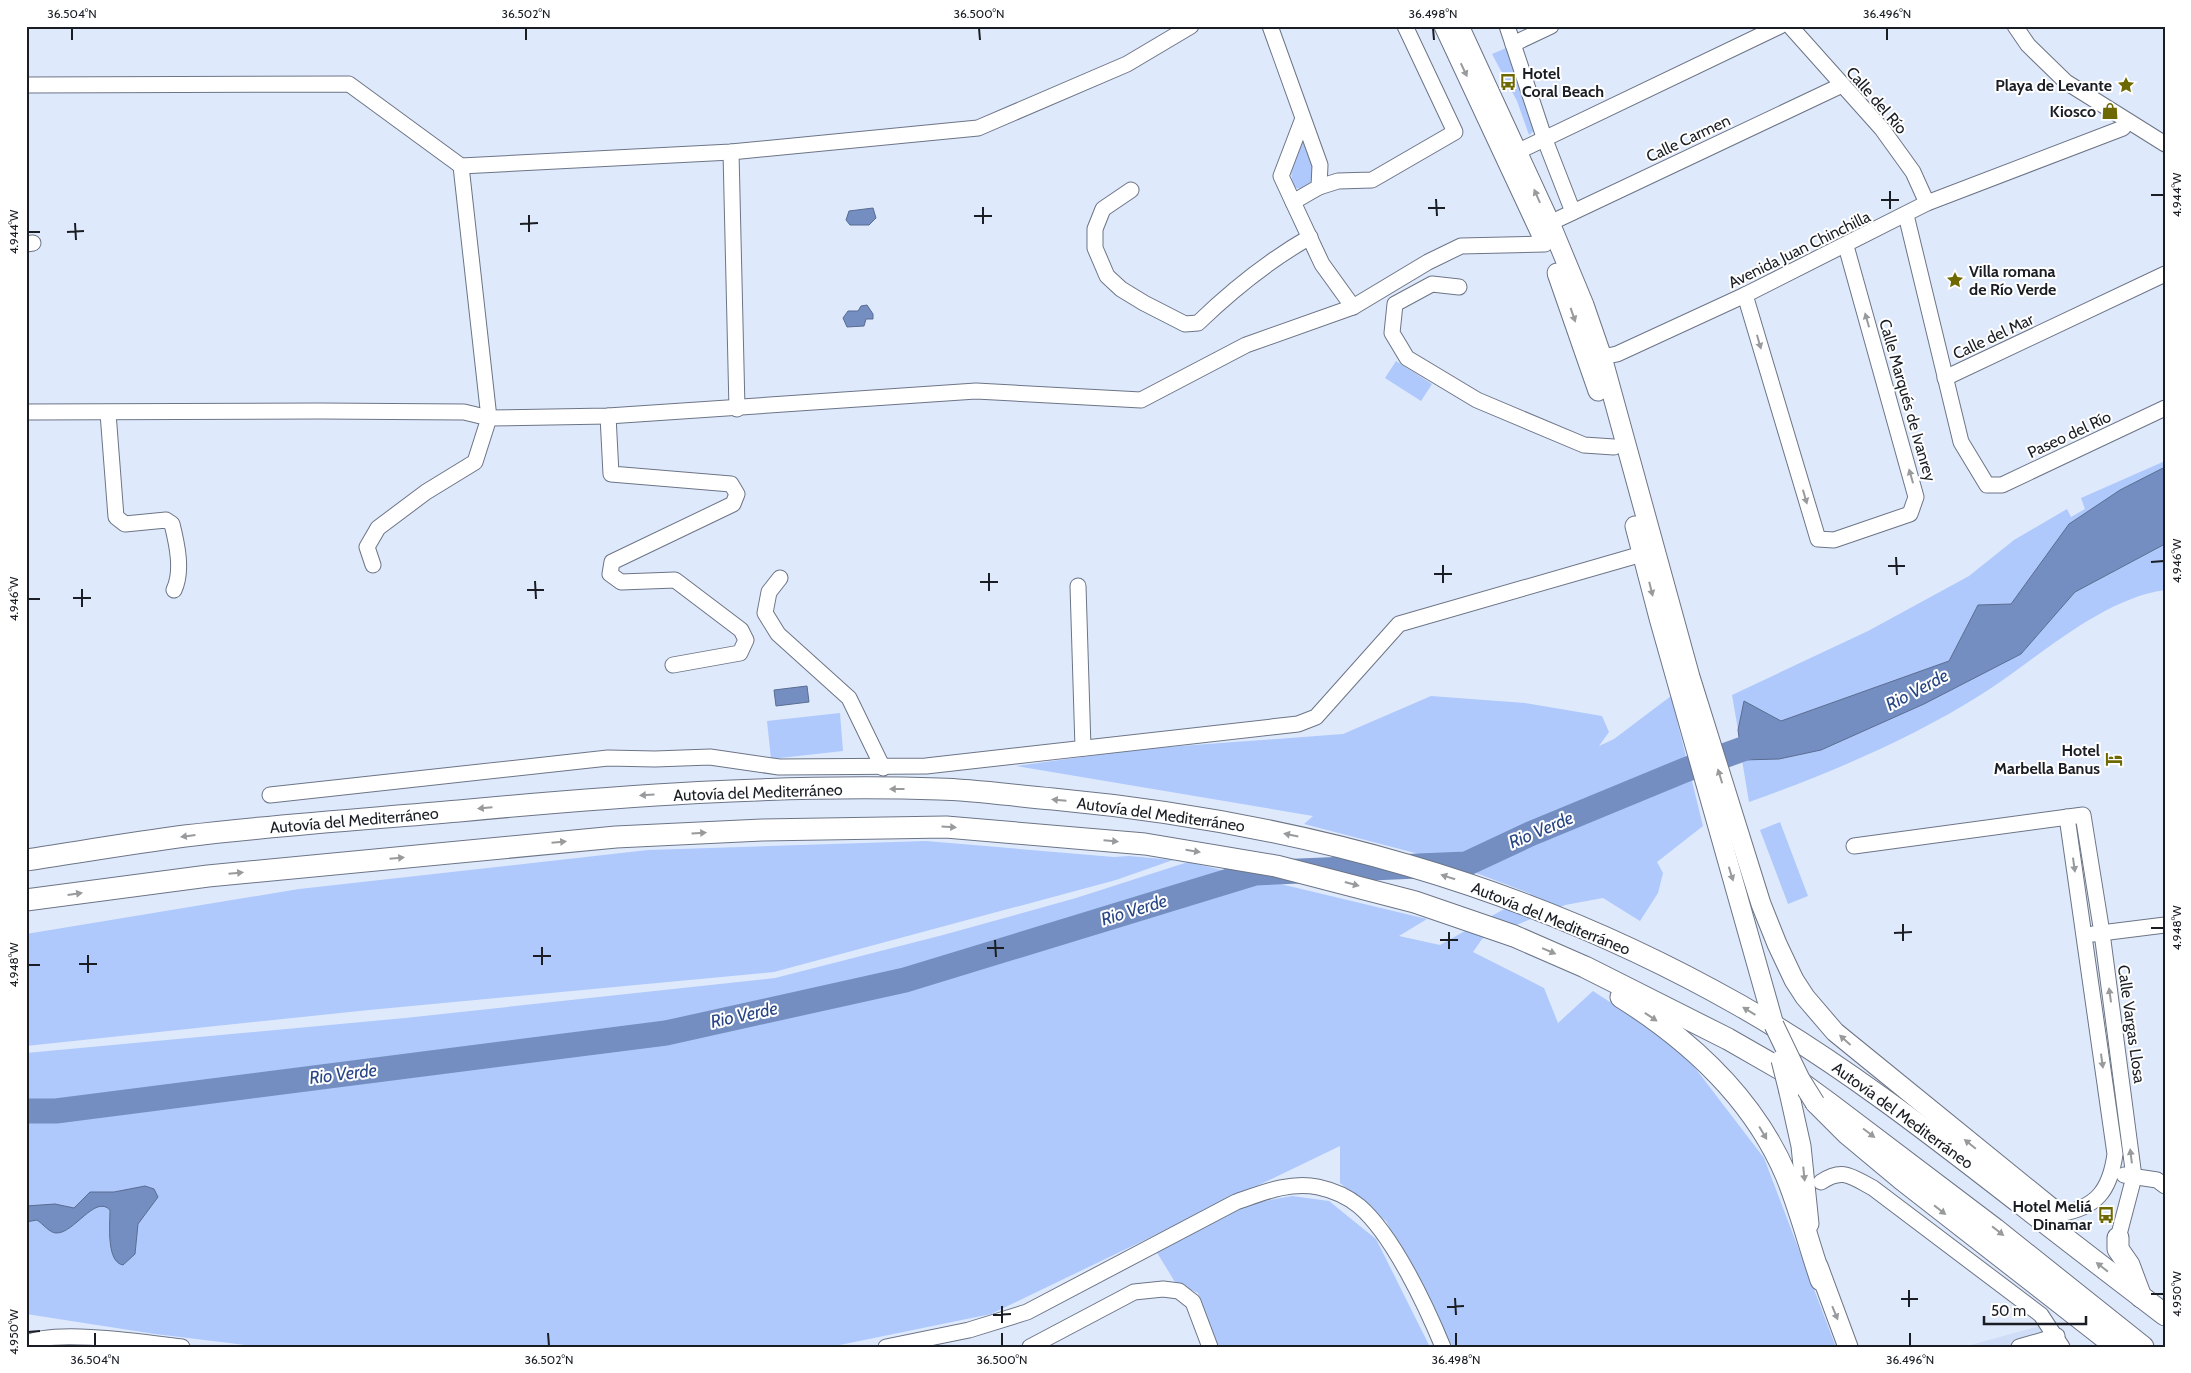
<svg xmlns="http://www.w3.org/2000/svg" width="2191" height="1373" viewBox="0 0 2191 1373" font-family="Cabin,sans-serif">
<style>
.built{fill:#cfddf6}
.green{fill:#afc9fc}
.water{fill:#748ec1;stroke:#596c92}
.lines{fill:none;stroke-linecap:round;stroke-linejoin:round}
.river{stroke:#748ec1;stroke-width:25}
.minor-casing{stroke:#6c7586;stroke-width:17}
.major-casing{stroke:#6c7586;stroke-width:21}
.highway-casing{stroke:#6c7586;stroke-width:23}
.minor{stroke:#fff;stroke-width:15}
.major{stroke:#fff;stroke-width:19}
.highway{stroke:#fff;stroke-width:21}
.major-bridge-casing{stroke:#6c7586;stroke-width:21;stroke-linecap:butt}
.major-bridge{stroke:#fff;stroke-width:19}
.oneway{fill:#989a9c}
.ticks{fill:none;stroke:#1a1e24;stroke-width:2}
.labels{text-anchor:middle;stroke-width:4;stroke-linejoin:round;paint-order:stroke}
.poi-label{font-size:16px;font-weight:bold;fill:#1a1e24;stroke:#fff;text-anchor:end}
.street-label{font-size:16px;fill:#1a1e24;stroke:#fff}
.water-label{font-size:18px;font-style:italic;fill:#284685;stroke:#fff}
.neatline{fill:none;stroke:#1a1e24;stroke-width:2}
.ticks-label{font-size:12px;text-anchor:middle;fill:#1a1e24}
</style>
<rect width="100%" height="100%" fill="#dfe9fc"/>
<path class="built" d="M 2054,1322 L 2071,1347 L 1963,1347 Z"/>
<g class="green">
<path d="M 1506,48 L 1537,128 L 1529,135 L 1517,101 L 1492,54 Z"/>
<path d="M 1302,137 C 1308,150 1321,174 1308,186 C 1303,190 1299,189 1293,187 L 1291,171 Z"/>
<path d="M 1396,361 L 1432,384 L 1421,401 L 1385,378 Z"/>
<path d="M 2165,461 L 2165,467 L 2120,490 L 2069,524 L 2011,604 L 1978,605 L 1949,661 L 1781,721 L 1744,701 L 1738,730 L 1732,695 L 1868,631 L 1969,576 L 2014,540 L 2067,509 L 2071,517 L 2085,509 L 2081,498 Z"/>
<path d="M 2165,544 L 2165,590 C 2100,599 2037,659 1982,694 C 1909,740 1830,773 1749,802 L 1742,760 L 1779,759 L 1821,750 L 1924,704 L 2021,654 L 2075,592 Z"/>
<path d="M 1431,696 L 1525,703 L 1602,716 L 1609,732 L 1599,746 L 1614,739 L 1671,696 L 1703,826 L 1657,862 L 1663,873 L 1658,893 L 1640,921 L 1603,898 L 1565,905 L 1482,939 L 1473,952 L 1544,988 L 1558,1023 L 1593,991 L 1679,1047 L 1764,1158 L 1836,1347 L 1453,1347 L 1386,1221 L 1340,1183 L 1340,1146 L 991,1314 L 830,1347 L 262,1347 L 155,1334 L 26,1314 L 26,1053 L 405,1018 L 775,978 L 943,935 L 1076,898 L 1188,862 L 1427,919 L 1399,936 L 1440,945 L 1531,894 L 1442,860 L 1304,824 L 1313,816 L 1016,766 L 1140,749 L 1343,734 Z"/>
<path d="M 840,713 L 843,751 L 771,759 L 767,721 Z"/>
<path d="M 1780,822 L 1808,896 L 1788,904 L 1760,830 Z"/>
<path d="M 926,841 L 1114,857 L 1129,856 L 1173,860 L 1116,880 L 774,972 L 369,1010 L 26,1046 L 26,934 L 299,889 L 648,850 Z"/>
<path d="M 1292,1196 L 1329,1201 L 1376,1239 L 1430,1347 L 1217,1347 L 1198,1293 L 1175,1282 L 1156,1251 L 1249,1204 Z"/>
</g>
<g class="water">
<path d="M 873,208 L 876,218 L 869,225 L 850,225 L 846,220 L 849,211 Z"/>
<path d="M 867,305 L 873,314 L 873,319 L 866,319 L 864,326 L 847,327 L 843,318 L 848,311 L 858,311 L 861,306 Z"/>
<path d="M 2165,467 L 2165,544 L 2075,592 L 2021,654 L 1924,704 L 1821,750 L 1779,759 L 1742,760 L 1738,730 L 1744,701 L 1781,721 L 1949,661 L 1978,605 L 2011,604 L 2069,524 L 2120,490 Z"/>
<path d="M 807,686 L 809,702 L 776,706 L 774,690 Z"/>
<path d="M 145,1186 L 154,1189 L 158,1197 L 138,1224 L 135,1254 L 123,1265 C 106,1262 110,1224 110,1210 C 95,1194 74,1234 56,1233 C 50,1233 43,1224 37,1220 L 26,1222 L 26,1206 L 55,1204 L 74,1208 L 90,1192 L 114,1192 Z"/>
</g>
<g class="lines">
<path class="river" d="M 26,1111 L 56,1111 L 666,1033 L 905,980 L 1255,873 L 1466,864 L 1530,834 L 1685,770 L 1773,738"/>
<g class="minor-casing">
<g id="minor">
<path d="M 1270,26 L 1320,165 L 1319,187 L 1293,202 L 1281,176 L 1302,121"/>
<path d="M 1507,26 L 1545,140 L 1573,212"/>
<path d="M 1790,26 L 1882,129 L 1913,172 L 1927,203"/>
<path d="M 2015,26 L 2028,45 L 2066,82 L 2165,144"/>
<path d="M 1513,44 L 1551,26"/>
<path d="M 26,85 L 349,84 L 461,166 L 731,152 L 978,128 L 1127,64 L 1191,26"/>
<path d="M 731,152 L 737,409"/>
<path d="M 1517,152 L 1780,26"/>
<path d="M 1319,187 L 1338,181 L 1372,180 L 1455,132 L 1405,26"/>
<path d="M 1131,190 L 1103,209 L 1095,229 L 1095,248 L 1107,276 L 1121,289 L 1144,303 L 1185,324 L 1198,323 C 1232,290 1268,261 1310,237"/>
<path d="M 1293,202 L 1322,264 L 1353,307"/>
<path d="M 1906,215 L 1961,442 L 1987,485 L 2002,485 L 2165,408"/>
<path d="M 1550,223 L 1842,85"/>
<path d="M 26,244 L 33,243"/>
<path d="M 1459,287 L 1432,284 L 1395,304 L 1392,333 L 1407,358 L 1477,400 L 1584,445 L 1614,447"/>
<path d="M 1745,295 L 1818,539 L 1834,540 L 1910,514 L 1916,497 L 1846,246"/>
<path d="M 1602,357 L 1617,354 L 1745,295 L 1927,203 L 2123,128"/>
<path d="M 1945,378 L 2165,274"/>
<path d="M 26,412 L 320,411 L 464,412 L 489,418 L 608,416 L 976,391 L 1141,400 L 1246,345 L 1353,307 L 1428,262 L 1461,246 L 1545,244"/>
<path d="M 108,413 L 116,517 L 125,524 L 166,520 L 172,524 C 177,544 183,571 174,590"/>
<path d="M 608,416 L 611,474 L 731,484 L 737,494 L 733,504 L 612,562 L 610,574 L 621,582 L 675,580 L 741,630 L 746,640 L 740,653 L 673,665"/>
<path d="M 373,565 L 367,547 L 378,528 L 426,492 L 475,462 L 489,418 L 461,166"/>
<path d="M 780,578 L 769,592 L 765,613 L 778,634 L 849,698 L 883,768"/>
<path d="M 1078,586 L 1083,748"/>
<path d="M 270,795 L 608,758 L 655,759 L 710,757 L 779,767 L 926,766 L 1298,724 L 1316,717 L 1399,624 L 1642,554"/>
<path d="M 1854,846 L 2083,815 L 2102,933 L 2134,1177 L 2118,1238"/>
<path d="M 2093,934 L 2165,925"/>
<path d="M 2124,1175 L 2157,1180 L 2165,1186"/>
<path d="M 1821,1182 C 1843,1167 1852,1177 1873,1188 L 2041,1315 L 2062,1347"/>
<path d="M 2059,1214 C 2096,1208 2110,1191 2115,1154 L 2067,817"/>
<path d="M 26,1344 C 51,1328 149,1343 182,1347"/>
<path d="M 886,1347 L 969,1330 L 1027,1312 L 1236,1202 C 1262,1193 1290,1181 1318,1187 C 1332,1190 1348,1197 1359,1206 C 1393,1235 1426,1306 1443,1347"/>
<path d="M 1030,1347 L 1134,1292 L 1163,1289 L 1179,1291 L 1193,1302 L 1210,1347"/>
<path d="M 2019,1347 L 2057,1336"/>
</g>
</g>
<g class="major-casing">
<g id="major">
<path d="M 1444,26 L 1543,238"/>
<path d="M 1459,26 L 1550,223 L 1584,305 L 1602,357 L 1690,677 L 1761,904 L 1777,944 L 1794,980 L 1805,997 L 1835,1032 L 2059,1214"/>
<path d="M 1557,273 L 1598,391"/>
<path d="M 1635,526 L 1659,618 L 1774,1025"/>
<path d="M 1789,1092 L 1801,1146 L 1809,1224"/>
<path d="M 1815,1103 L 1847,1135 L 1901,1180 L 2115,1347"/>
<path d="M 1818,1266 L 1848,1347"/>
</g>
</g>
<g class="highway-casing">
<g id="highway">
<path d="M 26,860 C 79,852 132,843 185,836 C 276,825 368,819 459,811 C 618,796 779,784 939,789 C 977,790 1016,796 1053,799 C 1297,822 1526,884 1739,1005 C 1839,1062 1930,1133 2020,1203 C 2068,1241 2117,1278 2165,1315"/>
<path d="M 26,900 L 208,876 L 616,837 L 762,830 L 946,827 L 1145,844 L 1276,866 L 1415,902 L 1514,936 L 1585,967 L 1728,1039 L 1789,1074 L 1830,1104 L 1995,1229 L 2143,1347"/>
<path d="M 1621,997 C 1691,1041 1753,1098 1786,1175 C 1800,1209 1809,1245 1821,1280"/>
<path d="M 2118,1238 L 2118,1249 L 2129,1265 L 2141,1297"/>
</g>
</g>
<use href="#minor" class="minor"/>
<use href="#major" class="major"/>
<use href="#highway" class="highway"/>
<g class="major-bridge-casing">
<g id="major-bridge">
<path d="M 1774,1025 L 1800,1079 L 1815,1103"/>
<path d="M 1781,1060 L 1789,1092"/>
</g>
</g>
<use href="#major-bridge" class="major-bridge"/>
</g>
<defs><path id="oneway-solid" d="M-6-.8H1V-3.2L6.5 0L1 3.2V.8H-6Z" transform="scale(1.25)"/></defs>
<g class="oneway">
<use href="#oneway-solid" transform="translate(1464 70) rotate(65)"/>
<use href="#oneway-solid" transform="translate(1537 196) rotate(-114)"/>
<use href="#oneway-solid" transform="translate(1573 315) rotate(71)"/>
<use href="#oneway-solid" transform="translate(1867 320) rotate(-106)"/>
<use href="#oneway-solid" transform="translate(1759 342) rotate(74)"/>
<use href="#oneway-solid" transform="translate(1911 476) rotate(-106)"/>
<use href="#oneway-solid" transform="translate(1805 497) rotate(74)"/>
<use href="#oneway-solid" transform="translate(1651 589) rotate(76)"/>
<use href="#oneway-solid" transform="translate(1720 776) rotate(-107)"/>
<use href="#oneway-solid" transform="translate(897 789) rotate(180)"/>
<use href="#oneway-solid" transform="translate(647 795) rotate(177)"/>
<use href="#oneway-solid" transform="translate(1059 800) rotate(-175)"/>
<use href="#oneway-solid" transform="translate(485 808) rotate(175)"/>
<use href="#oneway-solid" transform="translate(949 827) rotate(3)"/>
<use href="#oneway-solid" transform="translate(699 833) rotate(-3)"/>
<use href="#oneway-solid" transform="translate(1291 835) rotate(-168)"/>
<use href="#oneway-solid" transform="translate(188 836) rotate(173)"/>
<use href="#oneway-solid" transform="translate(1111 841) rotate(5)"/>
<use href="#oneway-solid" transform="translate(559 842) rotate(-5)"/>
<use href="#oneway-solid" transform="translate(1193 851) rotate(9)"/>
<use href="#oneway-solid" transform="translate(397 858) rotate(-5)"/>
<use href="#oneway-solid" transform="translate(2074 865) rotate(82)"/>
<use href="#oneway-solid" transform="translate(236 873) rotate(-5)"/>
<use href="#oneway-solid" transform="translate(1731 874) rotate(73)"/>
<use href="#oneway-solid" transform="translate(1448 877) rotate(-162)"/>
<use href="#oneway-solid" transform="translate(1352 884) rotate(15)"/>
<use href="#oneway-solid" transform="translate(75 894) rotate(-8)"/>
<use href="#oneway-solid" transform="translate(1549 951) rotate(23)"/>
<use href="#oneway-solid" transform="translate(2110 995) rotate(-98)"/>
<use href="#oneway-solid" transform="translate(1749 1011) rotate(-149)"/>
<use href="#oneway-solid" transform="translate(1651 1017) rotate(34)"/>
<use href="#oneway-solid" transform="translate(1845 1040) rotate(-138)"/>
<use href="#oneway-solid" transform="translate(2102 1061) rotate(82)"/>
<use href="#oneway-solid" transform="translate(1763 1133) rotate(59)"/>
<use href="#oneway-solid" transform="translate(1869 1133) rotate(37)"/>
<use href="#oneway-solid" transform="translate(1970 1144) rotate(-141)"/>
<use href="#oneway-solid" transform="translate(2131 1156) rotate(-97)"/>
<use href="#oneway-solid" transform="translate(1804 1174) rotate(84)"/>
<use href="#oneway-solid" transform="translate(1940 1210) rotate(38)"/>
<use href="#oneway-solid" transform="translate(1998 1231) rotate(38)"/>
<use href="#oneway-solid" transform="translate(2102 1267) rotate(-142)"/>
<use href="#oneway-solid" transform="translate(1835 1313) rotate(68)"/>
</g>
<path class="ticks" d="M 72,28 L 72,40M 526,28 L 526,40M 979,28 L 980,40M 1433,28 L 1434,40M 1887,28 L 1887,40M 1890,191 L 1890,209M 2151,195 L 2164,195M 1436,199 L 1437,216M 1881,200 L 1899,200M 983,207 L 983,224M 1428,208 L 1445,208M 529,215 L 529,232M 974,216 L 992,216M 75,223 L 76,240M 520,224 L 538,223M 28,232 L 40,232M 67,232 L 84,231M 1896,557 L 1897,575M 2151,562 L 2164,561M 1443,565 L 1443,583M 1888,566 L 1905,566M 989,573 L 989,591M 1434,574 L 1452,574M 535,581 L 536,599M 980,582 L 998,582M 82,589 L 82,607M 527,590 L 544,590M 73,598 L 91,598M 28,599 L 40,599M 1903,924 L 1903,941M 2151,928 L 2164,928M 1449,932 L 1449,949M 1894,933 L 1912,932M 995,940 L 996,957M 1440,940 L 1458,940M 542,947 L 542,965M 987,948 L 1004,948M 88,955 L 88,973M 533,956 L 551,956M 79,964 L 97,964M 28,965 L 40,965M 1909,1290 L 1909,1307M 2151,1294 L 2164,1294M 1455,1298 L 1456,1315M 1901,1299 L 1918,1299M 1002,1306 L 1002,1323M 1447,1307 L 1464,1306M 993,1315 L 1011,1314M 28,1332 L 40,1331M 95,1333 L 95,1346M 548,1333 L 549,1346M 1002,1333 L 1002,1346M 1456,1333 L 1456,1346M 1910,1333 L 1910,1346"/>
<defs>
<g id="bus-bare" transform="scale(1.35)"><path d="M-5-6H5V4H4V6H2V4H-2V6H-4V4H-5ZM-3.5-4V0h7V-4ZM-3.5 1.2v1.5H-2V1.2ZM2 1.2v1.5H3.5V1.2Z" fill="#6d6800" stroke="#fff" stroke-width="2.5" paint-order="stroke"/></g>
<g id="sight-bare" transform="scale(1.35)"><path d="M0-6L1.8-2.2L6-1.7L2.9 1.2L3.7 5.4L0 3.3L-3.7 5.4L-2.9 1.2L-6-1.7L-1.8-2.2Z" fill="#6d6800" stroke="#fff" stroke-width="2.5" paint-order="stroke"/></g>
<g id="shop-bare" transform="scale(1.35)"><path d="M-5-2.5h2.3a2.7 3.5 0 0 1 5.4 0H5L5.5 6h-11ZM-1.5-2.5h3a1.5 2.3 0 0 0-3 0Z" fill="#6d6800" stroke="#fff" stroke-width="2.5" paint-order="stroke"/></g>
<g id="hotel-bare" transform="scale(1.35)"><path d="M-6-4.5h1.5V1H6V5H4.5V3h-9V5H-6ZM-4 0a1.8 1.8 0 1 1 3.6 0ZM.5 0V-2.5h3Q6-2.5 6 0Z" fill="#6d6800" stroke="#fff" stroke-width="2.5" paint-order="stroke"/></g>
</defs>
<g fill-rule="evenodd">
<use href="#bus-bare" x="1508" y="82"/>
<use href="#sight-bare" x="2126" y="85"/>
<use href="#shop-bare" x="2110" y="111"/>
<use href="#sight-bare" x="1955" y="280"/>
<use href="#hotel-bare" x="2114" y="759"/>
<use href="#bus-bare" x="2106" y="1215"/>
</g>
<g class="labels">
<g class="poi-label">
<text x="1522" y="79" text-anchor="start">Hotel<tspan x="1522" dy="18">Coral Beach</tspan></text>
<text x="2112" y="91">Playa de Levante</text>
<text x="2096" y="117">Kiosco</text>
<text x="1969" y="277" text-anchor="start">Villa romana<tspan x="1969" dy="18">de Río Verde</tspan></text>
<text x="2100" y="756">Hotel<tspan x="2100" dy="18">Marbella Banus</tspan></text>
<text x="2092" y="1212">Hotel Meliá<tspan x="2092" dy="18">Dinamar</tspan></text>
</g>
<g class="street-label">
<text transform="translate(1877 100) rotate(49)" y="6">Calle del Río</text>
<text transform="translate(1688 138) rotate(-25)" y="6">Calle Carmen</text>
<text transform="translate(1799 249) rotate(-26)" y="6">Avenida Juan Chinchilla</text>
<text transform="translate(1993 336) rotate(-25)" y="6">Calle del Mar</text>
<text transform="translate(1908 400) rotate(74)" y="6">Calle Marqués de Ivanrey</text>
<text transform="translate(2069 434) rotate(-25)" y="6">Paseo del Río</text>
<text transform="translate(758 792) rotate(-2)" y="6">Autovía del Mediterráneo</text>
<text transform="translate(1161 814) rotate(8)" y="6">Autovía del Mediterráneo</text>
<text transform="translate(354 820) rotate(-5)" y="6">Autovía del Mediterráneo</text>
<text transform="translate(1551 918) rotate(22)" y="6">Autovía del Mediterráneo</text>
<text transform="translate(2132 1024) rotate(82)" y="6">Calle Vargas Llosa</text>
<text transform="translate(1903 1115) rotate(36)" y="6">Autovía del Mediterráneo</text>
</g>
<g class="water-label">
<text transform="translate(1917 690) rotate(-28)" y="6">Rio Verde</text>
<text transform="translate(1541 830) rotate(-23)" y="6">Rio Verde</text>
<text transform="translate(1134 910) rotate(-17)" y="6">Rio Verde</text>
<text transform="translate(744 1015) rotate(-12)" y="6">Rio Verde</text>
<text transform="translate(343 1074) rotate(-7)" y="6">Rio Verde</text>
</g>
</g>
<rect width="2191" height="1373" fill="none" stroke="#ffffff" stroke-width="55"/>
<path d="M1984 1316v8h102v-8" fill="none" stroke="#1a1e24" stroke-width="2.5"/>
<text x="1991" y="1316" font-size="15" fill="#1a1e24" stroke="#ffffff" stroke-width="4" paint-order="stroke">50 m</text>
<rect x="28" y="28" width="2136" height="1318" class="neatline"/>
<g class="ticks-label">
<text x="72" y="18">36.504°N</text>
<text x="526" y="18">36.502°N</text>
<text x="979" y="18">36.500°N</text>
<text x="1433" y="18">36.498°N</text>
<text x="1887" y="18">36.496°N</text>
<text transform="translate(2177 195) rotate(-90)" y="4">4.944°W</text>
<text transform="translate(14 232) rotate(-90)" y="4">4.944°W</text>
<text transform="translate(2177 561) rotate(-90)" y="4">4.946°W</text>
<text transform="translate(14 599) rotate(-90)" y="4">4.946°W</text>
<text transform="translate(2177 928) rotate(-90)" y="4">4.948°W</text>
<text transform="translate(14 965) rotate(-90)" y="4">4.948°W</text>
<text transform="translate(2177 1294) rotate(-90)" y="4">4.950°W</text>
<text transform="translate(14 1332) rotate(-90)" y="4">4.950°W</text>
<text x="95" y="1364">36.504°N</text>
<text x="549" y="1364">36.502°N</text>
<text x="1002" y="1364">36.500°N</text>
<text x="1456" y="1364">36.498°N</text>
<text x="1910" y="1364">36.496°N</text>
</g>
</svg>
